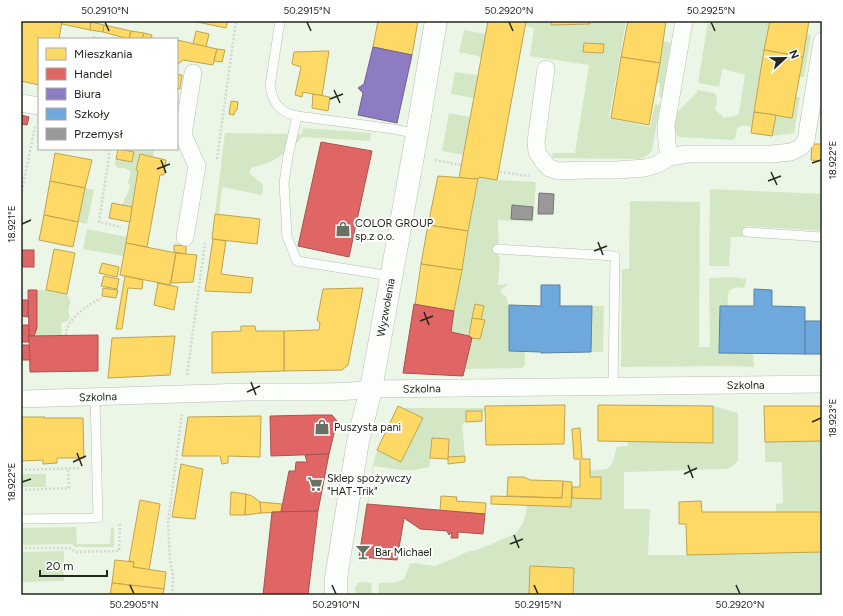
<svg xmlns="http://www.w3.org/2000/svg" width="843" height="616" viewBox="0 0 843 616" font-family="Figtree,sans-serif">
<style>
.green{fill:#d3e7c5}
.homes{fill:#ffd966;stroke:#bda450}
.shops{fill:#e06666;stroke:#a75350}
.offices{fill:#8e7cc3;stroke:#6e6392}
.schools{fill:#6fa8dc;stroke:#5882a3}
.industry{fill:#999;stroke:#757774}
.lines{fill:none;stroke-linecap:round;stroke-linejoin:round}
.service-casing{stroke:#b7beb2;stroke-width:10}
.minor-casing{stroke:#b7beb2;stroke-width:18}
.tertiary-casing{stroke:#b7beb2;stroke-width:23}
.path{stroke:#d3d7d2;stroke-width:2.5;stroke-dasharray:2 2;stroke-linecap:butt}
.service{stroke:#fcfefb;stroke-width:9}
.minor{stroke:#fcfefb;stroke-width:17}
.tertiary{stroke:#fcfefb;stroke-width:22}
.ticks{fill:none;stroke:#22281e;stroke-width:1.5}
.labels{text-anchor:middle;stroke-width:4;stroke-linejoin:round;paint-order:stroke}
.poi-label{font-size:11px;fill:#22281e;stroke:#fff;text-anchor:start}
.street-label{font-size:11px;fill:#22281e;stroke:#fff}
.neatline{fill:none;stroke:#22281e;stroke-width:1.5}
.ticks-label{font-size:10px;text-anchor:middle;fill:#22281e}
</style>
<rect width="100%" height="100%" fill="#ecf6e7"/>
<g class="green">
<path d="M 526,21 L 552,21 L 552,25 L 589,24 L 590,21 L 626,21 L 609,118 L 650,127 L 655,104 L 660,105 L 652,150 C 648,156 644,158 638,159 L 552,158 L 553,153 L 575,153 L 589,65 L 530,56 L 534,28 L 525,26 Z"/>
<path d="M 708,21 L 770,21 L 751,127 L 743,125 L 737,128 L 736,136 L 733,140 L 679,137 C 671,132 675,121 676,113 L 697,93 L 697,90 L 715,93 C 718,99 717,103 715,109 L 724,118 L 738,115 L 739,113 L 745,75 L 724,69 L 722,70 L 722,71 L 719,87 L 698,83 Z"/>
<path d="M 464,30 L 486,34 L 481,57 L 459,52 Z"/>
<path d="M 807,34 L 811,35 L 804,77 L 799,77 Z"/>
<path d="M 663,41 L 671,43 L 662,97 L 659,97 L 660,83 L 656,83 Z"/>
<path d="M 455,72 L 478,75 L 474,98 L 451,94 Z"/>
<path d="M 796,97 L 800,97 L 794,133 L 772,136 L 776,115 L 792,118 Z"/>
<path d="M 449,113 L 470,117 L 463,155 L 442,151 Z"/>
<path d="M 303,128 L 371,133 L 370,141 L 302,137 C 287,154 273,163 251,168 L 249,173 C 253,177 259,180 263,185 L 262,195 L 222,187 L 219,214 L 215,214 L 225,133 L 302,134 Z"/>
<path d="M 121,149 L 154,149 L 153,157 L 140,154 L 136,170 L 138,171 L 132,207 L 120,205 L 124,202 L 124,199 L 125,198 L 128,193 L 130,186 L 128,182 L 131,172 L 124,168 L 118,168 L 115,165 L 115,161 L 116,159 L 132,161 L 134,152 Z"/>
<path d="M 479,177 L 497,180 L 536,182 L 533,222 L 498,220 L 498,230 L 499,242 L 496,251 L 500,258 L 498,285 L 508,284 L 504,288 L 501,289 L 501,293 L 506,296 L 509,305 L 509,351 L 525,351 L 525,365 L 522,368 L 465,369 L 472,338 L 480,339 L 485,321 L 481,320 L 484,306 L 475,304 L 469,336 L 451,332 L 468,231 Z"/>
<path d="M 85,188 L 94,190 L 87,224 L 78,222 Z"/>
<path d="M 710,189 L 822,194 L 822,231 L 747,226 L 747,237 L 731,237 L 729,266 L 709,266 Z"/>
<path d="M 630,201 L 700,202 L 699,347 L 710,347 L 709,278 L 732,277 L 746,279 L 746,283 L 744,288 C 741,288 737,287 734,288 C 726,290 728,300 728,306 L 720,306 L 719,353 L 753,353 L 754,367 L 731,366 L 621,367 L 622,269 L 629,269 Z"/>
<path d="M 87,229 L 127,237 L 123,256 L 83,249 Z"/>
<path d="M 37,290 L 46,290 L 67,294 L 71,302 C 68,307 68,312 70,318 L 67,321 L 63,322 L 61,325 L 62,336 L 34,336 L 37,328 Z"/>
<path d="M 592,306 L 604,306 L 603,352 L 591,352 Z"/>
<path d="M 713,406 L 738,413 L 738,460 C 735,465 732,467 726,469 L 624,472 L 624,509 L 650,509 L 648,555 L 687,555 L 822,552 L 822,595 L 573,595 L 574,568 L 530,566 L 529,595 L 378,595 L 379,583 L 397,582 L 404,579 L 410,564 L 414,563 L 435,566 L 455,558 L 464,553 L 479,549 L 494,543 L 516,533 L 522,525 L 525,517 L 527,506 L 571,507 L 572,498 L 601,499 L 601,477 L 590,477 L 590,471 L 607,469 L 612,464 L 617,447 L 628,446 L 627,441 L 713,443 Z"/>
<path d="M 402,408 L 486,408 L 485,411 L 466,411 L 466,422 L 462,424 L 465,456 L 448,457 L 449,439 L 432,438 L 430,467 L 414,470 L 400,470 L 374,466 L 368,505 L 367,504 L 373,466 L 377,450 L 401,461 L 423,418 Z"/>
<path d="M 822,441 L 822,512 L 776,512 L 776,504 L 783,503 L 782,462 L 765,462 L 765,442 Z"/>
<rect x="21" y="474" width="25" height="13"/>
<path d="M 76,527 L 77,544 L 110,544 L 111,527 L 114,528 L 114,547 L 76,547 L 71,544 L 21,545 L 21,528 Z"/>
<path d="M 64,551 L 64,581 L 21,582 L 21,552 Z"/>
<path d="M 363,582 L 372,583 L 371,595 L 356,595 L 355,587 L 358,583 Z"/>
</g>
<g class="homes">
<path d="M 22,21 L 62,21 L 59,39 L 39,39 L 39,85 L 21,81 L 21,26 Z"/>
<path d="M 62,21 L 86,21 L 91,22 L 90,30 L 62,24 Z"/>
<path d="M 192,21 L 228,21 L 226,28 Z"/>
<path d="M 378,21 L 418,21 L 412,55 L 373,47 Z"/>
<path d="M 488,21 L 526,21 L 497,180 L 479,177 L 478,179 L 459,178 Z"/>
<path d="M 552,21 L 590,21 L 590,24 L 551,25 Z"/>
<path d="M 628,21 L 666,21 L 660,63 L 621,57 Z"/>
<path d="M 770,21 L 809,21 L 803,57 L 764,50 Z"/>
<path d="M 91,22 L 104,25 L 103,32 L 90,30 Z"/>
<path d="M 104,25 L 131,31 L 129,39 L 103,32 Z"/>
<path d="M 131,31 L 144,33 L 142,39 L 129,39 Z"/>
<path d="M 196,31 L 209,34 L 206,47 L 193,44 Z"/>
<path d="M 144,33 L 152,35 L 151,39 L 142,39 Z"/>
<path d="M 177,40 L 217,49 L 213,65 L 183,60 L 177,65 Z"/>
<path d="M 584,43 L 604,44 L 603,53 L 583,52 Z"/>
<path d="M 217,49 L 225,50 L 222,62 L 214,61 Z"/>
<path d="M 764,50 L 803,57 L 792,118 L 754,112 Z"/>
<path d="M 327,51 L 329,51 L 322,96 L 303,92 L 302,97 L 295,95 L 301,67 L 292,64 L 294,52 Z"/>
<path d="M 621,57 L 660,63 L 649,125 L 611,118 Z"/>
<path d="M 177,74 L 182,75 L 180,89 L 177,88 Z"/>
<path d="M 313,94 L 330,97 L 328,111 L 312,108 Z"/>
<path d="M 231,101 L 238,102 L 237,110 L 235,111 L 234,115 L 229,114 Z"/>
<path d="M 754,112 L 776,115 L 772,136 L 751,133 Z"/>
<path d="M 812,144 L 822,144 L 822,161 L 811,160 Z"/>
<path d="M 118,149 L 134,152 L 132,162 L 116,159 Z"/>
<path d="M 55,153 L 92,160 L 85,188 L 50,181 Z"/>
<path d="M 140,154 L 166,160 L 164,175 L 160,175 L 147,247 L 126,243 L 138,171 L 136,170 Z"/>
<path d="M 438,176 L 478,179 L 468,231 L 428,225 Z"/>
<path d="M 50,181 L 85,188 L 78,222 L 44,215 Z"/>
<path d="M 112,203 L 132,207 L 130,222 L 109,218 Z"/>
<path d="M 215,214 L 260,219 L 257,244 L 212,239 Z"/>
<path d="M 44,215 L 78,222 L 73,247 L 39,240 Z"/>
<path d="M 428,225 L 468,231 L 462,270 L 421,264 Z"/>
<path d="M 213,239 L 226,241 L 221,274 L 253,278 L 251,293 L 205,291 Z"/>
<path d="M 126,243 L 176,253 L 170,285 L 120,275 Z"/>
<path d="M 174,245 L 186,246 L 186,254 L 174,252 Z"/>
<path d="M 54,249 L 75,253 L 67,294 L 46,290 Z"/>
<path d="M 176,253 L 197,255 L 193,282 L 171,283 Z"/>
<path d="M 102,263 L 119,267 L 117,277 L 99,273 Z"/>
<path d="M 421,264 L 462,270 L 454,311 L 415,305 Z"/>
<path d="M 104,276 L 119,279 L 117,289 L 101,286 Z"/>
<path d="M 125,276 L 143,280 L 142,289 L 128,288 L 122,329 L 116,329 Z"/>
<path d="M 158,283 L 178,287 L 174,310 L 154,305 Z"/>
<path d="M 103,288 L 118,290 L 116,298 L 102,296 Z"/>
<path d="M 363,288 L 348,365 L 342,370 L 284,371 L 284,331 L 319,330 L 320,323 L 317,320 L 323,289 Z"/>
<path d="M 475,304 L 484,306 L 481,320 L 472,318 Z"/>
<path d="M 472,318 L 485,320 L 480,339 L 472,338 L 469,336 Z"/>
<path d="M 241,326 L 255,326 L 256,331 L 284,331 L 284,371 L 212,373 L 212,332 L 241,331 Z"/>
<path d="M 175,336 L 170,375 L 108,378 L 112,338 Z"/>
<path d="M 565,405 L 564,444 L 486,445 L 485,406 Z"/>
<path d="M 598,405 L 713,406 L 713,443 L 598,441 Z"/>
<path d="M 398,406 L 423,418 L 401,462 L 377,450 Z"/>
<path d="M 764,406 L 822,406 L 822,441 L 765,442 Z"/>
<path d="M 466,411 L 482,411 L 482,421 L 466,422 Z"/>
<path d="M 261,416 L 260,457 L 228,456 L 228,463 L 222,464 L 220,456 L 182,456 L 188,417 Z"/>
<path d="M 21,417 L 45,417 L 44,418 L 83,418 L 84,458 L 57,458 L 57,463 L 43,464 L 43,460 L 21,461 Z"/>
<path d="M 580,428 L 582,459 L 590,459 L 590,477 L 601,477 L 601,499 L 572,498 L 572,487 L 580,487 L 580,459 L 574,459 L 572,429 Z"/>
<path d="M 432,438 L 449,439 L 448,459 L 430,458 Z"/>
<path d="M 465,456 L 465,462 L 448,464 L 448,457 Z"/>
<path d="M 181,464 L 203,469 L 195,519 L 172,517 Z"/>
<path d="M 508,477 L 524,477 L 530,480 L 563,481 L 562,498 L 507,496 Z"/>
<path d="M 563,481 L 572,482 L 571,507 L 491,504 L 491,496 L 562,498 Z"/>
<path d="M 231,492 L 246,494 L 245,515 L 230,515 Z"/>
<path d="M 246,494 L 252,496 L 260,502 L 261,513 L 245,515 Z"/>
<path d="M 441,496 L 457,497 L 456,501 L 486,503 L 485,514 L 440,511 Z"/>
<path d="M 140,500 L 160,504 L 149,570 L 133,567 L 134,562 L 129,561 Z"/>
<path d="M 701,501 L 702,512 L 822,512 L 822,552 L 687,555 L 686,524 L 679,524 L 679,502 Z"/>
<path d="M 260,502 L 282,504 L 281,512 L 261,513 Z"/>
<path d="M 115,560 L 134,562 L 133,567 L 166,572 L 164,589 L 112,583 Z"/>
<path d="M 530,566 L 574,568 L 573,595 L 529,595 Z"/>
<path d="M 112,583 L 164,589 L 163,595 L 110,595 Z"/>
</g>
<g class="shops">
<path d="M 21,115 L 29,117 L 27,125 L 21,124 Z"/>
<path d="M 321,142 L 372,151 L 349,257 L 298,246 Z"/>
<rect x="21" y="250" width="13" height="17"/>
<path d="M 28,290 L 37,290 L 37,328 L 34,336 L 29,336 Z"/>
<path d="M 21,300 L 28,300 L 28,317 L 21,316 Z"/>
<path d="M 414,304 L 454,311 L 451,332 L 469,336 L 472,338 L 463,376 L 403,373 Z"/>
<rect x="21" y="325" width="8" height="17"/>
<path d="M 98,335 L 98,371 L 30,372 L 29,336 Z"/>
<path d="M 21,345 L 29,345 L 30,360 L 21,360 Z"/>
<path d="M 317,415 L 332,415 L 337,421 L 329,454 L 271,456 L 270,416 Z"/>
<path d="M 329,454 L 318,511 L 281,512 L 289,471 L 295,471 L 296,462 L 307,462 L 305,455 Z"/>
<path d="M 367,504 L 485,514 L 483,534 L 458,532 L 458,538 L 451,538 L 452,532 L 449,535 L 447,531 L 420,529 L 404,518 L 397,560 L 359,557 Z"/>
<path d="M 318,511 L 308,595 L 263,595 L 272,512 Z"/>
</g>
<path class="offices" d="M 373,47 L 412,55 L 397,123 L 358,115 L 363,93 L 358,88 L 364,84 Z"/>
<g class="schools">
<path d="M 541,285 L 560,285 L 560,306 L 592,306 L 591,352 L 541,353 L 541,352 L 509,351 L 509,305 L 541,306 Z"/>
<path d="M 754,289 L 772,290 L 772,306 L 805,307 L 805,354 L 719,353 L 720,306 L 754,306 Z"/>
<rect x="805" y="321" width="17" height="33"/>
</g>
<g class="industry">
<path d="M 539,193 L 554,194 L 553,214 L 538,214 Z"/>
<path d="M 512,205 L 533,207 L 532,220 L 511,219 Z"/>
</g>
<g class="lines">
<g class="service-casing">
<g id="service">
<path d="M 280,21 L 270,86 C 273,103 279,112 297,116 L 394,129 L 417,134"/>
<path d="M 297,116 L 288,156 L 284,183 L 287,237 L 297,261 L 391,276"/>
<path d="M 747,232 L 822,237"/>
<path d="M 497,249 L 615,256 L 613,387"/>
<path d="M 21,519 L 98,518 L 95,397"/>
</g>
</g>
<g class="minor-casing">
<g id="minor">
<path d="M 546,69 L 536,142 L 537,152 L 543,161 L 549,168 L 558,171 L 586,170 L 617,170 L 645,168 L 658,164 L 669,157 L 688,154 L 772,154 L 791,152 L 801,147 L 806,140 L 822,41"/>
<path d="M 21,103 L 39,106"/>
<path d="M 669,157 L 667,143 L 666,125 L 684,21"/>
<path d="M 185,237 L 197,166 L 183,135 L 193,73"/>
<path id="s1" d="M 21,399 C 96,397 171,394 246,392 C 269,392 291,392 313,392 C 333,392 352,392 371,389 L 822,384"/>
</g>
</g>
<g class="tertiary-casing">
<g id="tertiary">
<path id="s2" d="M 336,595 L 336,578 L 358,441 L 371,389 L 417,134 L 436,21"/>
</g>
</g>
<g class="path">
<path d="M 93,37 L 101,39"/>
<path d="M 110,149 L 99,222 L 121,227"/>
<path d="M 217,159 L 236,21"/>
<path d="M 435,160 L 461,165"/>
<path d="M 500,172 L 529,176"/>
<path d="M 21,195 L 35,127"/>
<path d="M 66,335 C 65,320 89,304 101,298"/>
<path d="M 187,375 L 205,243"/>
<path d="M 21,470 L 81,468"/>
<path d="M 21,490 L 69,488 L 68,468"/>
<path d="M 21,548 L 69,548 L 77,552 L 119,551 L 120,522"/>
<path d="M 172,595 L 173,575 L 170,560 L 168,523 L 182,414"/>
</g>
<use href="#service" class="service"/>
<use href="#minor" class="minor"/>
<use href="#tertiary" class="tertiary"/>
</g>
<path class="ticks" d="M 105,22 L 109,31M 307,22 L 311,31M 509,22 L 513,31M 711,22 L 715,31M 334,90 L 340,103M 330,99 L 343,94M 161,160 L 166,173M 812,163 L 821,160M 157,169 L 170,164M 771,172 L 777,185M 768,181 L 781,176M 22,224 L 31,220M 598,242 L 603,255M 594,251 L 607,246M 424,312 L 429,325M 420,321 L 433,316M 251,382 L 256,395M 247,392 L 260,386M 812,422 L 821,418M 77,453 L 82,466M 73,462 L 86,456M 688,465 L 693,478M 684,474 L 697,468M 22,482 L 31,479M 514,535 L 519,548M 510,544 L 523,539M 130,585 L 134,594M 332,585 L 336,594M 534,585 L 538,594M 736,585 L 740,594"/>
<defs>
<g id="shop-bare" transform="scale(1.2)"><path d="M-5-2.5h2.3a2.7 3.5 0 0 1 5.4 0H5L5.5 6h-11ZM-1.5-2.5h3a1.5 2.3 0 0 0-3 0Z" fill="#697064" stroke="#fff" stroke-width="2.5" paint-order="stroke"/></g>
<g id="supermarket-bare" transform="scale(1.2)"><path d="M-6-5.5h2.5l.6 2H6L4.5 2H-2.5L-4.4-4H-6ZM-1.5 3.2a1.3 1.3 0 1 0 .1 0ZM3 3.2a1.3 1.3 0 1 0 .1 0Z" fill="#697064" stroke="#fff" stroke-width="2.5" paint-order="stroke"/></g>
<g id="bar-bare" transform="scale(1.2)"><path d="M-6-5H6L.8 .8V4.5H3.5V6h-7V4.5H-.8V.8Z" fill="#697064" stroke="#fff" stroke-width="2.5" paint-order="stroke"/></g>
</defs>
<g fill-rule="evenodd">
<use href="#shop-bare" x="343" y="229"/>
<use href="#shop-bare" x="322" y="427"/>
<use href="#supermarket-bare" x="315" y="484"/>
<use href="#bar-bare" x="363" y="552"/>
</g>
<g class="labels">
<g class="poi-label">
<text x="355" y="227">COLOR GROUP<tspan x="355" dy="13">sp.z o.o.</tspan></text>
<text x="334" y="431">Puszysta pani</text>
<text x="327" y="482">Sklep spożywczy<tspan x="327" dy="13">"HAT-Trik"</tspan></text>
<text x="375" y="556">Bar Michael</text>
</g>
<g class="street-label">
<text dy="4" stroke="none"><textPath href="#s2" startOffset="292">Wyzwolenia</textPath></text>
<text dy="4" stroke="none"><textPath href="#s1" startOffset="725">Szkolna</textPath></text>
<text dy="4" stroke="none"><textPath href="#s1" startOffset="401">Szkolna</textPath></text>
<text dy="4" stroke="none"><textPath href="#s1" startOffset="77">Szkolna</textPath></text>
</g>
</g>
<rect width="843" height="616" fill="none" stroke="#ffffff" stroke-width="44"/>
<rect x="38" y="38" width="140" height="112" fill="#ffffff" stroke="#a7a9a5"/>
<rect x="46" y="48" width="20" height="12" fill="#ffd966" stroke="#a7a9a5"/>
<text x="74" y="58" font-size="12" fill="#22281e">Mieszkania</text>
<rect x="46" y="68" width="20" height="12" fill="#e06666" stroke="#a7a9a5"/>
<text x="74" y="78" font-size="12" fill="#22281e">Handel</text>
<rect x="46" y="88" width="20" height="12" fill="#8e7cc3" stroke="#a7a9a5"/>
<text x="74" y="98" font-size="12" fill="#22281e">Biura</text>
<rect x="46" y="108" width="20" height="12" fill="#6fa8dc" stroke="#a7a9a5"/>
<text x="74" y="118" font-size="12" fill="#22281e">Szkoły</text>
<rect x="46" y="128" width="20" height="12" fill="#999999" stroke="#a7a9a5"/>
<text x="74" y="138" font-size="12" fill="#22281e">Przemysł</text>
<g transform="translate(785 58) rotate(68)" stroke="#ffffff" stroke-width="3" paint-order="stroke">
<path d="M0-3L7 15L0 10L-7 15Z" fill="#22281e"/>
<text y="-6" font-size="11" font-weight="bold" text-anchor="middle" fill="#22281e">N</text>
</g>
<path d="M40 570v6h67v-6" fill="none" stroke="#22281e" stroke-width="2"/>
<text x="46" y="570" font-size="12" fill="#22281e" stroke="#ffffff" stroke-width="3" paint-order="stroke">20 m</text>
<rect x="22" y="22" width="799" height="572" class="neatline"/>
<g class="ticks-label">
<text x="105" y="14">50.2910°N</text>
<text x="307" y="14">50.2915°N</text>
<text x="509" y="14">50.2920°N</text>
<text x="711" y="14">50.2925°N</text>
<text transform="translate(832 160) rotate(-90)" y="4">18.922°E</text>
<text transform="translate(11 224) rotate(-90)" y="4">18.921°E</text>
<text transform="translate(832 418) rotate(-90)" y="4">18.923°E</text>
<text transform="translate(11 482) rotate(-90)" y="4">18.922°E</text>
<text x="134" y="608">50.2905°N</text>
<text x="336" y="608">50.2910°N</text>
<text x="538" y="608">50.2915°N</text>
<text x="740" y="608">50.2920°N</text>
</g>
</svg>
